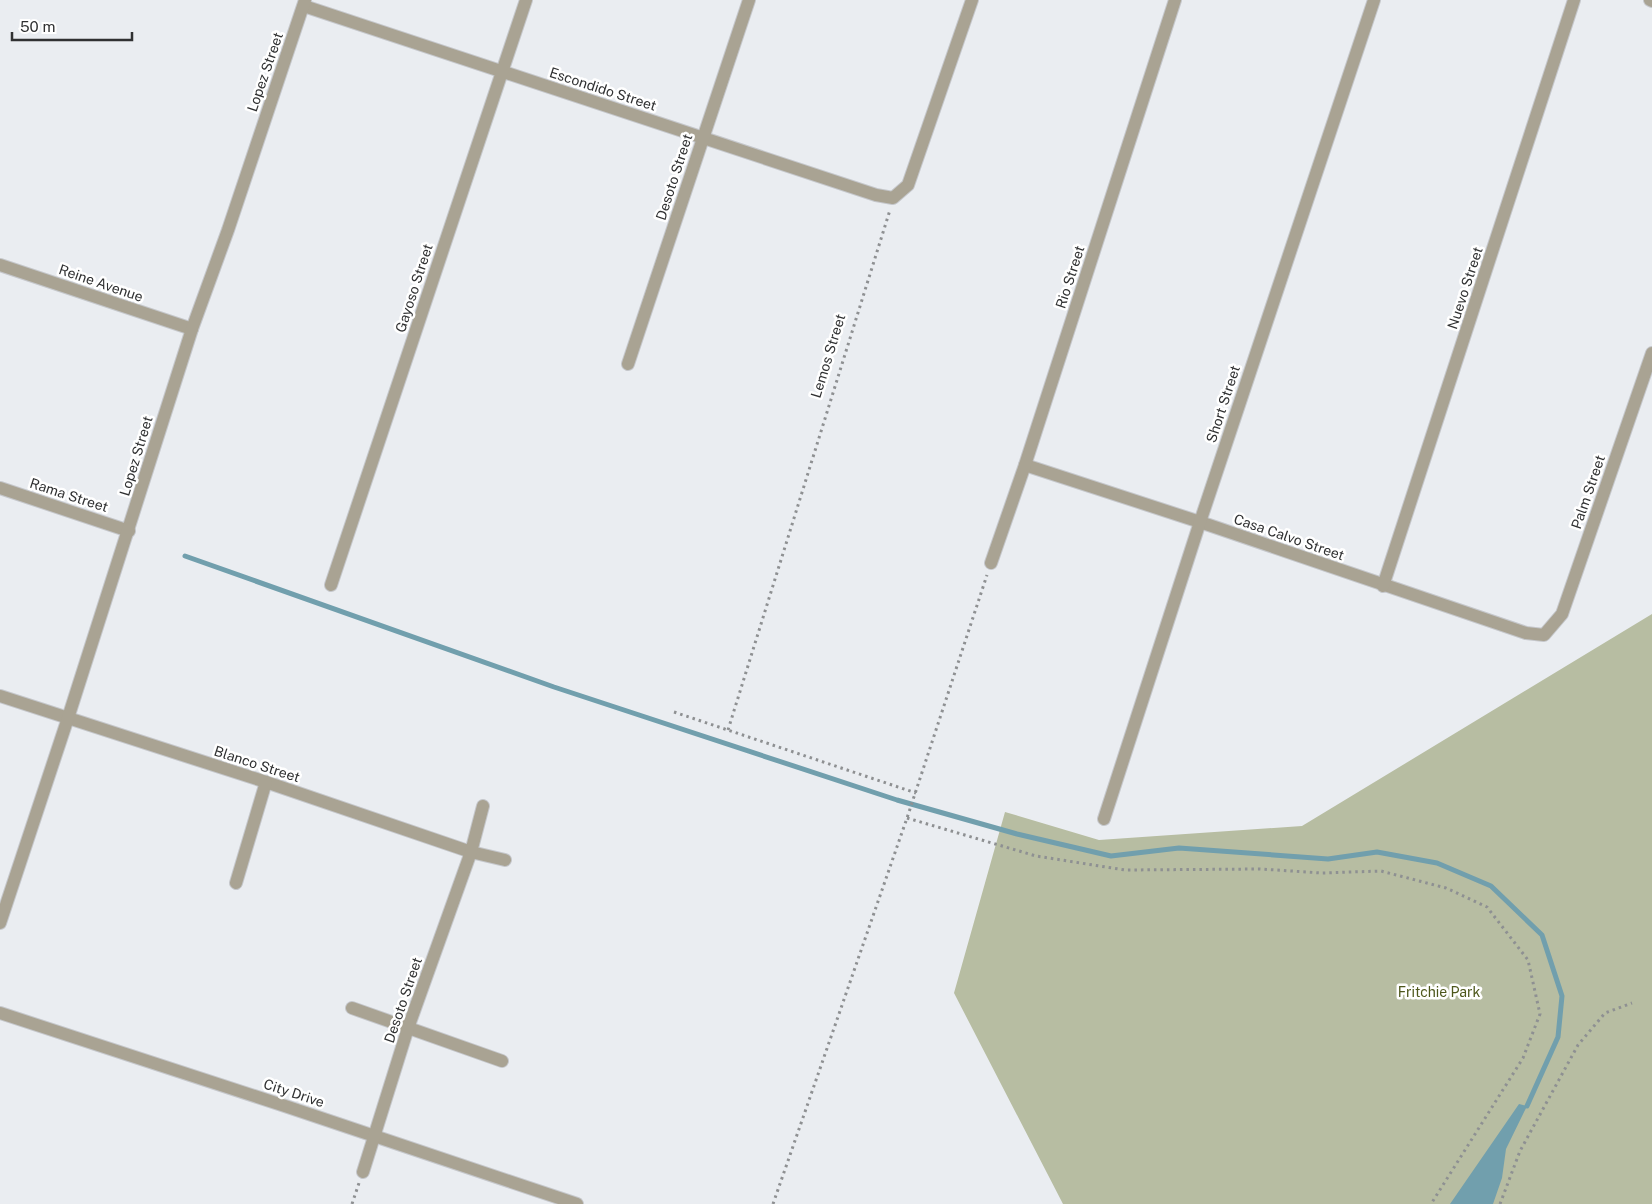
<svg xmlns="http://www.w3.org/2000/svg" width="1652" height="1204" viewBox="0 0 1652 1204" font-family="'Public Sans',sans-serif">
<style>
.green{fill:#b7bda2}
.water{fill:#719fad}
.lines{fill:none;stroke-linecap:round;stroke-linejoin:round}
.stream{stroke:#719fad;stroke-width:5}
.minor-casing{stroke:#c5c7cb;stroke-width:14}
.tertiary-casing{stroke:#c5c7cb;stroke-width:14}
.path{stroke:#8e9092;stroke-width:3;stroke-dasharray:2.5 4;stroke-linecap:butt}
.minor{stroke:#a9a393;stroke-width:12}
.tertiary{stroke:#a9a393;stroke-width:12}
.labels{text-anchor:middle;stroke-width:5;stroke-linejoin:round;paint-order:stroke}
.street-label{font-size:14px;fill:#303132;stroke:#fff}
.park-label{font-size:14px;fill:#4d571b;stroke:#fff}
</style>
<rect width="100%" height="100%" fill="#eaedf1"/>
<path class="green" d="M 1652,614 L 1652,1204 L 1063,1204 L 954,993 L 1005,812 L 1099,840 L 1302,826 Z"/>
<path class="water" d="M 1519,1104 L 1527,1106 L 1506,1149 L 1502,1178 L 1493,1204 L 1450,1204 Z"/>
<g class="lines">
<path class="stream" d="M 185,556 L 554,687 L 897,800 L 1017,834 L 1111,856 L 1179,848 L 1328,859 L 1377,852 L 1437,863 L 1491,886 L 1542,935 L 1562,996 L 1558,1037 L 1527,1106"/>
<g class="minor-casing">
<g id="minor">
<path d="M 1650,0 L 1652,1"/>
<path d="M 304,6 L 876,195 L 893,198 L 908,185 L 972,0"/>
<path d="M 0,265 L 192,329"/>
<path d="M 628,364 L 749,0"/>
<path d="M 1025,465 L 1200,522 L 1526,633 L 1544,635 L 1562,614 L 1652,353"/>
<path d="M 0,488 L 129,531"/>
<path d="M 991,563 L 1025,465 L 1175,0"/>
<path d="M 331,585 L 526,0"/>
<path d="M 1383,586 L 1574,0"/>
<path d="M 0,696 L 266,782 L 471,852 L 505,860"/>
<path d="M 1104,819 L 1200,522 L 1374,0"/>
<path d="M 236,883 L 266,782"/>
<path d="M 352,1008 L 502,1061"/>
<path d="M 0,1013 L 282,1105 L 577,1204"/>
<path d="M 363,1172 L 408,1028 L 471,852 L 483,806"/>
</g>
</g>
<g class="tertiary-casing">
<path id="tertiary" d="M 0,923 L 68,718 L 192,329 L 228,230 L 305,0"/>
</g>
<g class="path">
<path d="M 674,712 L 916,793"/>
<path d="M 728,730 L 890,210"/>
<path d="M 907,818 L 1036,856 L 1125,870 L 1260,869 L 1322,873 L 1381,871 L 1446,888 L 1487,907 L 1528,960 L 1540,1014 L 1523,1058 L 1431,1204"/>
<path d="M 352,1204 L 359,1183"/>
<path d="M 773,1204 L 907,818 L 987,575"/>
<path d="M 1500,1204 L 1520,1151 L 1578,1045 L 1605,1013 L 1632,1003"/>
</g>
<use href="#minor" class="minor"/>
<use href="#tertiary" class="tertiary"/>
</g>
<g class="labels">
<g class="street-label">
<text transform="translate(265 72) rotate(-71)" y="5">Lopez Street</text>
<text transform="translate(603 89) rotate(18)" y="5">Escondido Street</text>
<text transform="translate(674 177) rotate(-72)" y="5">Desoto Street</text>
<text transform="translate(1070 277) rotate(-72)" y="5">Rio Street</text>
<text transform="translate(101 283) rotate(19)" y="5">Reine Avenue</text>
<text transform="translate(414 288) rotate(-72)" y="5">Gayoso Street</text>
<text transform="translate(1465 288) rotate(-72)" y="5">Nuevo Street</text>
<text transform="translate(828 356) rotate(-73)" y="5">Lemos Street</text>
<text transform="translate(1223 404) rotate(-72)" y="5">Short Street</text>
<text transform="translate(136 456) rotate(-73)" y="5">Lopez Street</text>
<text transform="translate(1588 492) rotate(-71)" y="5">Palm Street</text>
<text transform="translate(69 495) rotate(18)" y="5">Rama Street</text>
<text transform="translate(1289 537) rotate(19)" y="5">Casa Calvo Street</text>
<text transform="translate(257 764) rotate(18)" y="5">Blanco Street</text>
<text transform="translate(403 1000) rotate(-71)" y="5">Desoto Street</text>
<text transform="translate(294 1093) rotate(18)" y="5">City Drive</text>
</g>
<g class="park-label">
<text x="1439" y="997">Fritchie Park</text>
</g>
</g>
<path d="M12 32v8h120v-8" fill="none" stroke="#303132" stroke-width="2.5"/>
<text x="20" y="32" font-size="15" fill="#303132" stroke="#ffffff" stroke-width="4" paint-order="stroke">50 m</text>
</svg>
